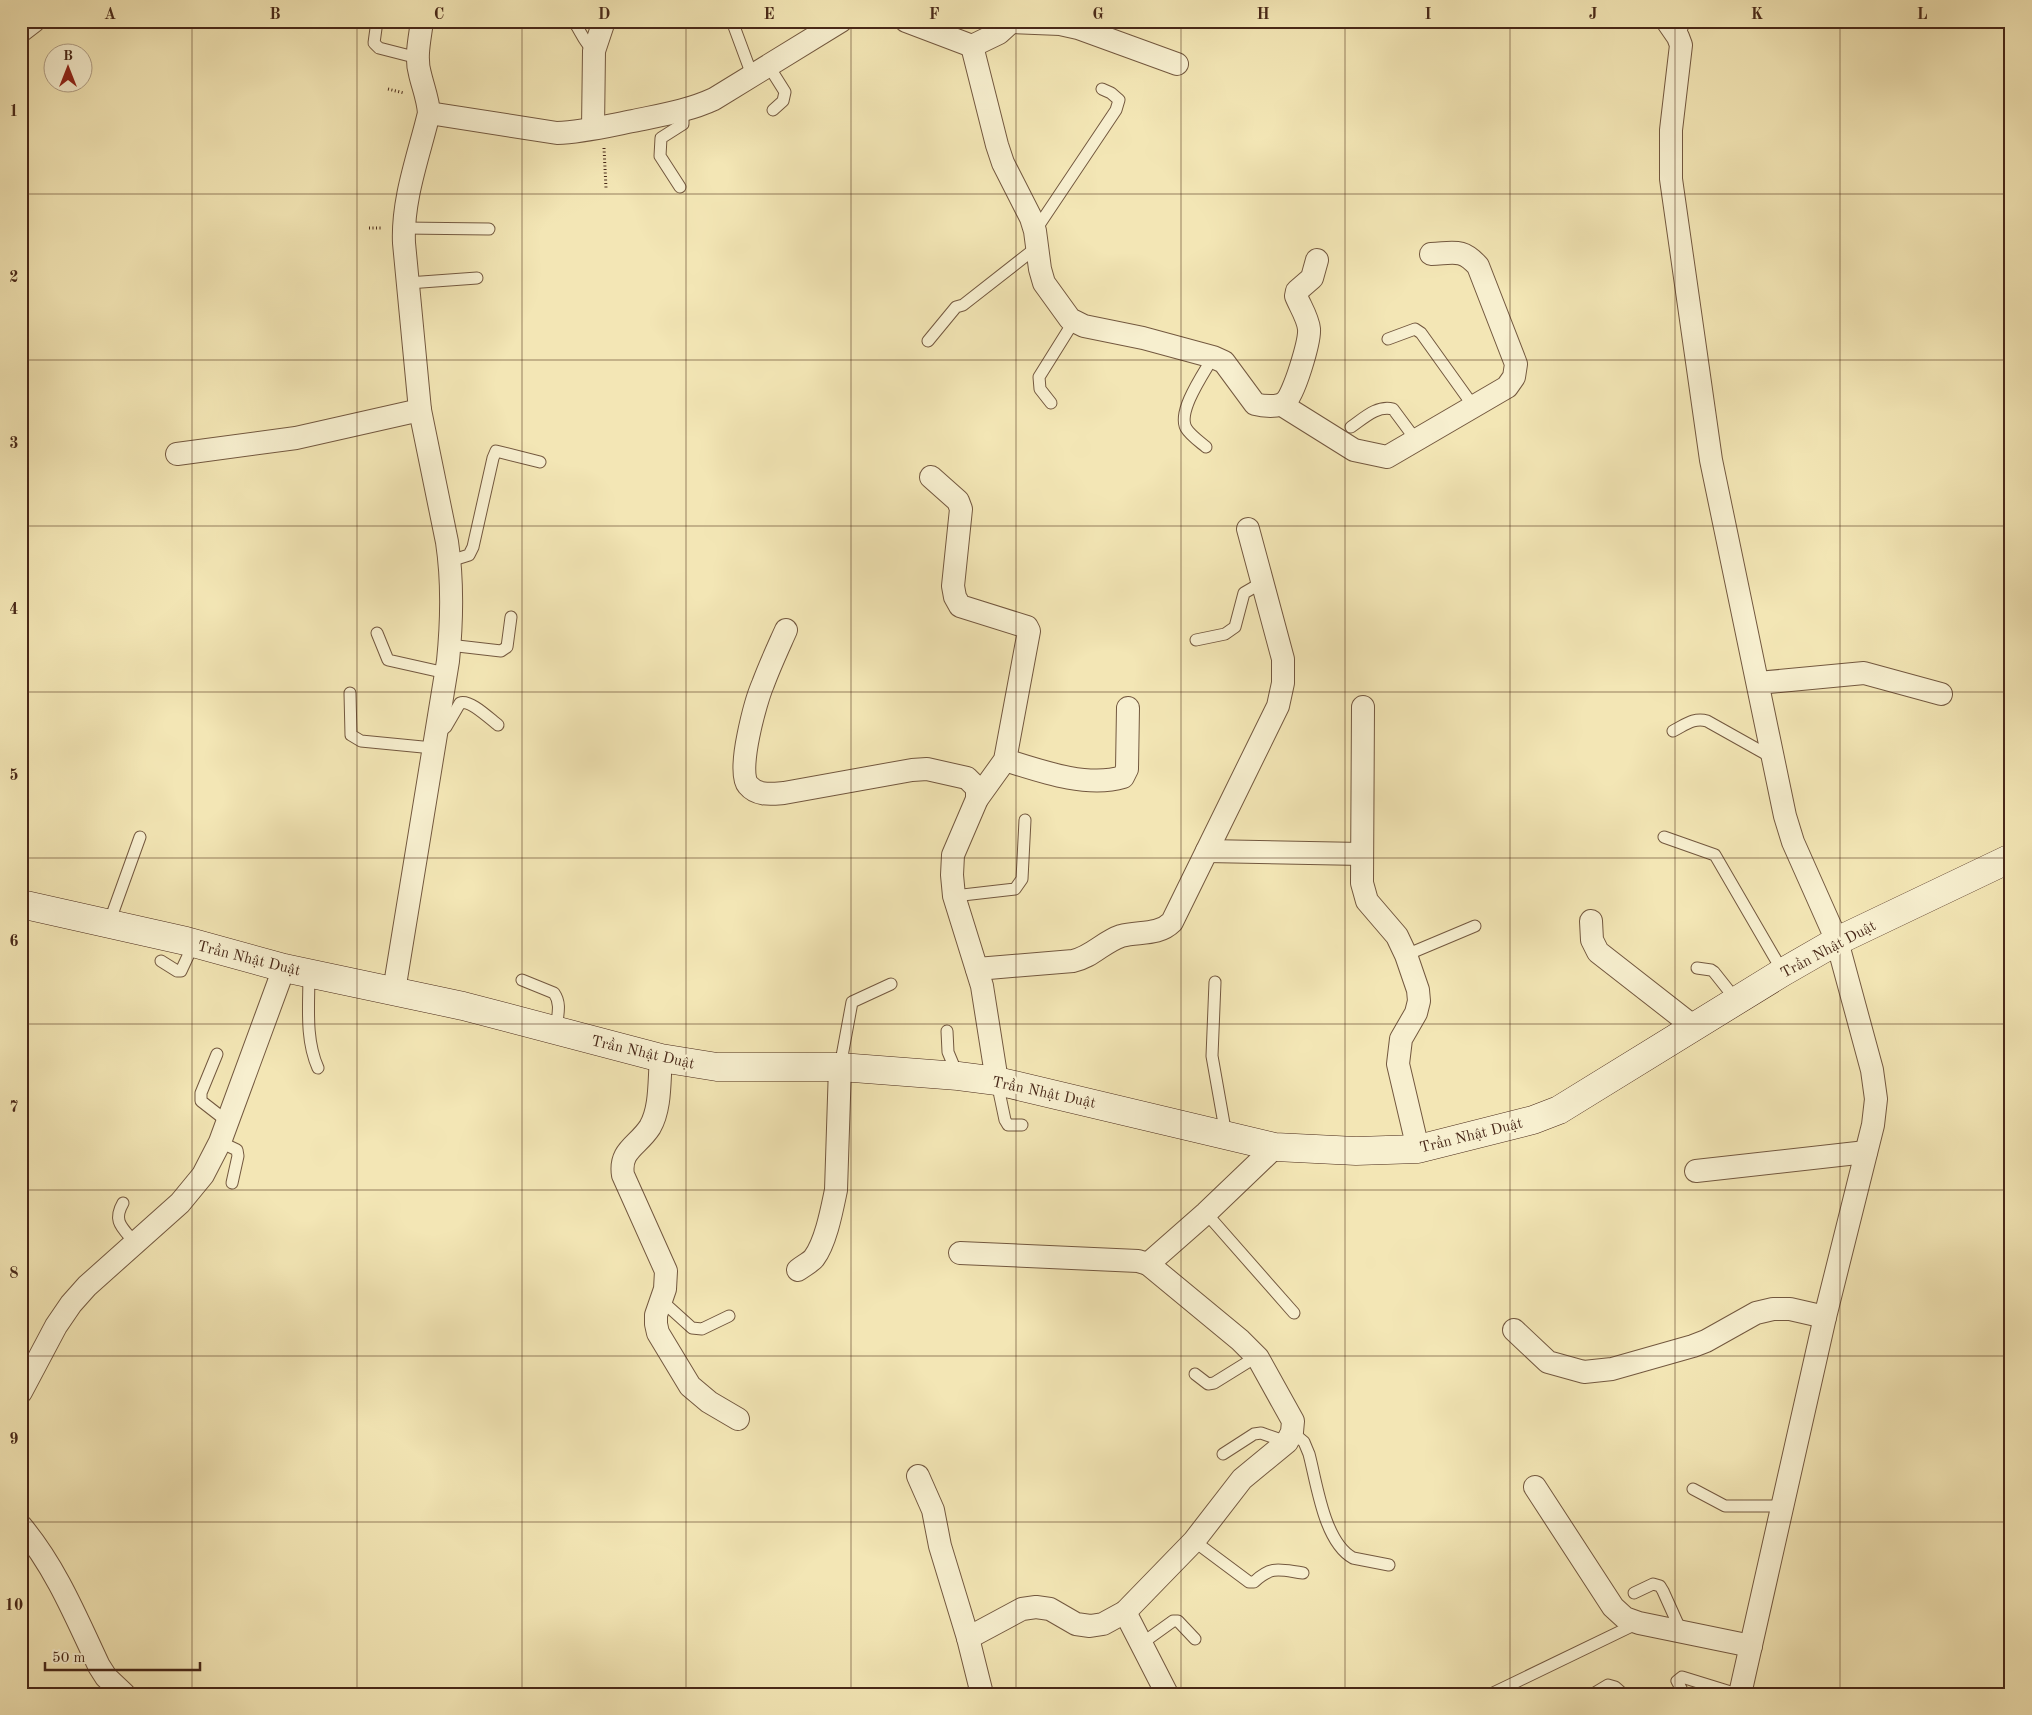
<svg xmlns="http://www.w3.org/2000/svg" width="2032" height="1715" viewBox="0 0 2032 1715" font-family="'Old Standard TT',serif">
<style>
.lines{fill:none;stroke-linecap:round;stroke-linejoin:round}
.service-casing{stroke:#73583f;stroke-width:13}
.minor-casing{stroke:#73583f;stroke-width:24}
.secondary-casing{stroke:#482818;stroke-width:29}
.path{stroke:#482818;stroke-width:3;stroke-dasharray:1 2.5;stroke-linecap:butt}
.service{stroke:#f7efcf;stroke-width:11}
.minor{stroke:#f7efcf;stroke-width:22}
.secondary{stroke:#f7efcf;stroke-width:28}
.grid{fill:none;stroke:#482818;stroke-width:1;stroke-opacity:0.55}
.labels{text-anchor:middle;stroke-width:5;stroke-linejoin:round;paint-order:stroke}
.street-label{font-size:15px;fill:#482818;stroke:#f7efcf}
.neatline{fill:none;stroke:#482818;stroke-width:2}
.grid-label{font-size:16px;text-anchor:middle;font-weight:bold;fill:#482818}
</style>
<rect width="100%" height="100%" fill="#f3e6b5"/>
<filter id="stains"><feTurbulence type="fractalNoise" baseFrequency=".004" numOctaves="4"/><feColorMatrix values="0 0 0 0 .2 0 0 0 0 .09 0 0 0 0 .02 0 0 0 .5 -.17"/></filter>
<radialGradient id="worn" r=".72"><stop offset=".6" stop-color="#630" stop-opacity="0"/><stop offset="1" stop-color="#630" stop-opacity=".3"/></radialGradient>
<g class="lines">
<g class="service-casing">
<g id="service">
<path d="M 377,21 L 374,43 L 379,48 L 418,58"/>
<path d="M 573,21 C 582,32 582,40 594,51"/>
<path d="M 732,21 L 752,75"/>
<path d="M 1678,37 L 1685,21"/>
<path d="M 768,65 L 785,92 L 783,101 L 773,110"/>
<path d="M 680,187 L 660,156 L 661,138 L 683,124 L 683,110"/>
<path d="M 403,228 L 489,229"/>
<path d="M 1035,231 L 1116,110 L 1119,100 L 1111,93 L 1102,89"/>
<path d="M 408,283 L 477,278"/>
<path d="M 1388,339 L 1415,329 L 1421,333 L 1474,407"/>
<path d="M 928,341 L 956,307 L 963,305 L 1037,247"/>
<path d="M 1051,403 L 1040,389 L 1039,377 L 1074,321"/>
<path d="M 1351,427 C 1364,418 1377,405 1393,409 L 1416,440"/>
<path d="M 1206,447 C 1200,442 1190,435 1186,428 C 1177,411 1204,373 1213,357"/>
<path d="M 450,561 L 469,555 L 473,547 L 493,458 L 496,451 L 540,462"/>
<path d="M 377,633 L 388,660 L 446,673"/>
<path d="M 1196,640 L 1225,634 L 1235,627 L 1244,593 L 1263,582"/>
<path d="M 449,645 L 501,651 L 507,647 L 511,617"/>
<path d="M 350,693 L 351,735 L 361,741 L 433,748"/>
<path d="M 441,731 L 446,727 L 460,703 C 470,699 490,719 498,725"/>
<path d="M 1673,731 C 1685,725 1694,717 1707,721 L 1773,758"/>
<path d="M 1664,837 L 1715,855 L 1783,972"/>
<path d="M 954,896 L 1015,889 L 1022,879 L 1025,820"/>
<path d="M 109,923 L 140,837"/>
<path d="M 1406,955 L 1475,926"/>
<path d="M 161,961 L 177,971 L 181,971 L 194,943"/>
<path d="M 1697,968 L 1711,970 L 1714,972 L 1737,1001"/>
<path d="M 309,973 C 309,1005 305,1039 318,1068"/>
<path d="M 522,980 L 554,993 C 562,1004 557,1017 556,1030"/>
<path d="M 1215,982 L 1212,1056 L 1226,1135"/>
<path d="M 947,1031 L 948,1052 L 958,1076"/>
<path d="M 217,1054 L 201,1093 L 201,1101 L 228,1122"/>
<path d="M 840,1067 L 852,1002 L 891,984"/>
<path d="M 997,1082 L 1005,1120 L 1008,1125 L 1022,1125"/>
<path d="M 220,1142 L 237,1150 L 238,1156 L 232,1183"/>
<path d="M 123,1203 C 112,1222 123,1228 135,1243"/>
<path d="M 1206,1213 L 1294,1313"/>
<path d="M 661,1300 L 692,1328 L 702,1329 L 729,1316"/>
<path d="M 1195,1374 L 1208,1384 L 1214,1383 L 1256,1357"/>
<path d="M 1292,1432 L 1304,1442 L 1309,1454 C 1317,1484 1324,1542 1353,1558 L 1389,1565"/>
<path d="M 1223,1454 L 1254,1434 L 1261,1433 L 1287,1442"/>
<path d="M 1693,1489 L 1725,1506 L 1782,1506"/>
<path d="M 1194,1541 L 1249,1582 L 1254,1582 C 1272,1565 1280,1570 1303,1573"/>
<path d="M 1634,1593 L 1653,1584 L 1660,1586 L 1663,1591 L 1681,1631"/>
<path d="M 1141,1644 L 1173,1621 L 1178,1621 L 1195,1639"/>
<path d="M 1491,1694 L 1638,1623"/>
<path d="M 1593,1694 L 1608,1685 L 1615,1687 L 1623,1694"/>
<path d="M 1684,1694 L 1677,1681 L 1682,1677 L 1737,1694"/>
</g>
</g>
<g class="minor-casing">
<g id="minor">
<path d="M 906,21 L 972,46 L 999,33 L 1012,21"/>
<path d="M 1667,21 L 1678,37 L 1681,45 L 1671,130 L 1671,179 L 1711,460 L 1785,816 L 1793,842 L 1837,941 L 1872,1070 L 1876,1099 L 1873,1125 L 1825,1317 L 1740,1694"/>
<path d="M 1011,22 L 1060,24 L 1078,28 L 1177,64"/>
<path d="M 21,31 L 34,21"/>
<path d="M 972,46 L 997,145 L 1003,163 L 1031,218 L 1035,231 L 1040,269 L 1044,283 L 1070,319 L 1084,326 L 1143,338 L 1213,357 L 1224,362 L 1255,404 C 1262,406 1279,408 1285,402 C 1294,395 1310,341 1309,329 C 1308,318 1300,306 1296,296 L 1297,291 L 1312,278 L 1317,260"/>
<path d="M 429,113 L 557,133 C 583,132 607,126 633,121 C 661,115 688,111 714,99 L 841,21"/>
<path d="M 593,128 L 594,51 L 604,21"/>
<path d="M 1282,405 L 1354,450 L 1387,457 L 1507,387 L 1514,377 L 1516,364 L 1478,266 C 1462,248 1454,253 1431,254"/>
<path d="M 177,454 L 296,438 L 420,410"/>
<path d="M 931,477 L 958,501 L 961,509 L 953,586 L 955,597 L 960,606 L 1027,627 L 1029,631 L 1005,760 L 977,799 L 953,855 L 952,875 L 954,896 L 982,986 L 997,1081"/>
<path d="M 786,630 C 778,648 770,665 763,684 C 756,700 736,772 748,785 C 757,796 771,794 784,793 L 912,770 L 927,769 L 967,778 L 977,788 L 977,799"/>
<path d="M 1758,683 L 1864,673 L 1941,694"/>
<path d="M 1363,707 L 1362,883 L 1367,901 L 1397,936 L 1406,955 L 1418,990 L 1419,1001 L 1416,1013 L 1401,1039 L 1398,1064 L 1418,1149"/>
<path d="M 1005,760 C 1040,771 1087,788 1123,777 L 1127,769 L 1128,708"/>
<path d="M 1207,851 L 1362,854"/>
<path d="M 1591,921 L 1592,940 L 1598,952 L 1694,1027"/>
<path d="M 977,969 L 1073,961 C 1092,957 1103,942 1121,936 C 1138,931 1158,936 1172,922 L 1278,706 L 1283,683 L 1283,659 L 1248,529"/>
<path d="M 394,991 L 448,661 C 452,621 453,582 447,542 L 420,410 L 404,243 C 402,199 419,155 429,113 C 428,99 423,87 420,74 C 415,57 420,38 422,21"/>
<path d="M 661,1058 C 659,1080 661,1108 650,1127 C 638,1146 619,1150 623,1175 L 666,1271 L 665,1289 L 656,1315 L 656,1324 L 658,1333 L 690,1386 L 709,1402 L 738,1419"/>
<path d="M 1696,1171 L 1866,1152"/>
<path d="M 960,1253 L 1138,1261 L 1148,1264 L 1240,1340 L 1258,1358 L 1293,1421 L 1292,1432 L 1287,1442 L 1242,1479 L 1194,1541 L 1125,1612 L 1103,1624 L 1090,1626 L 1076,1624 L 1050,1609 L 1036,1607 L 1022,1609 L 968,1638"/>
<path d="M 1148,1264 L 1206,1213 L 1275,1147"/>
<path d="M 798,1270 C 803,1266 811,1262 814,1258 C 826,1242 832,1209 836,1190 L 840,1067"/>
<path d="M 1514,1330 L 1548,1362 L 1584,1372 L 1612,1369 L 1693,1346 L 1706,1341 L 1756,1313 L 1773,1309 L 1790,1309 L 1825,1317"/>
<path d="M 21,1392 L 56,1326 L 71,1304 L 87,1286 L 180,1203 L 203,1175 L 220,1142 L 284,968"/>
<path d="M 918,1476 L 933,1510 L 940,1546 L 968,1638 L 982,1694"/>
<path d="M 1535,1487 L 1613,1607 L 1625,1618 L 1639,1623 L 1751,1646"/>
<path d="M 21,1526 C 56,1568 76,1617 99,1666 L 106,1677 L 124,1694"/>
<path d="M 1125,1612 L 1167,1694"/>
</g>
</g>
<g class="secondary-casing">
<path id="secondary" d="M 21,904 L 186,941 L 284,968 L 463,1006 L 661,1058 L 717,1067 L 840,1067 L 958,1076 L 997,1081 L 1275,1147 L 1356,1151 L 1418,1149 L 1533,1120 L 1559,1110 L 1783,972 L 1837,941 L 2011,858"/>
</g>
<g class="path">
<path d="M 388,89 L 404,93"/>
<path d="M 604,148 L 606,188"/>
<path d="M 369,228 L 383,228"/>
</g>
<use href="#service" class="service"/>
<use href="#minor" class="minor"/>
<use href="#secondary" class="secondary"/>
</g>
<path class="grid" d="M 192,21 L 192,1694M 357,21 L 357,1694M 522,21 L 522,1694M 686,21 L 686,1694M 851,21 L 851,1694M 1016,21 L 1016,1694M 1181,21 L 1181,1694M 1345,21 L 1345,1694M 1510,21 L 1510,1694M 1675,21 L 1675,1694M 1840,21 L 1840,1694M 21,194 L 2011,194M 21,360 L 2011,360M 21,526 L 2011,526M 21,692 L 2011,692M 21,858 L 2011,858M 21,1024 L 2011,1024M 21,1190 L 2011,1190M 21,1356 L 2011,1356M 21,1522 L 2011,1522"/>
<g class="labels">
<g class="street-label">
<text transform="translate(1828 949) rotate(-28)" y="5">Trần Nhật Duật</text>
<text transform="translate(249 958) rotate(14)" y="5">Trần Nhật Duật</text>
<text transform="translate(643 1052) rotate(13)" y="5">Trần Nhật Duật</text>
<text transform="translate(1044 1092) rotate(12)" y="5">Trần Nhật Duật</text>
<text transform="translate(1471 1135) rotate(-14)" y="5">Trần Nhật Duật</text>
</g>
</g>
<rect width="2032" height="1715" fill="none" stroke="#f3e6b5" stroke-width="55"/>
<g transform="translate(68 68)"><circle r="24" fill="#f7efcf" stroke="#b19f86"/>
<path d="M0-4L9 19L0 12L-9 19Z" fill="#8f2418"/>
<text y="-8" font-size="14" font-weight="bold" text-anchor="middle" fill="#482818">B</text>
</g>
<path d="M45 1662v8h155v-8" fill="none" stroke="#482818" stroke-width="2.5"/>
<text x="52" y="1662" font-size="15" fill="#482818" stroke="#f7efcf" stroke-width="4" paint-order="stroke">50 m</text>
<rect x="28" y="28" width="1976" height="1660" class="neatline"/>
<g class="grid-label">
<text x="110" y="19">A</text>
<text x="275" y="19">B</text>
<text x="439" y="19">C</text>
<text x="604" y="19">D</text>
<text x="769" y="19">E</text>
<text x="934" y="19">F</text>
<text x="1098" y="19">G</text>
<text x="1263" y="19">H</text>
<text x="1428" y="19">I</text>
<text x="1593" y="19">J</text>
<text x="1757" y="19">K</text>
<text x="1922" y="19">L</text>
<text x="14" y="116">1</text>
<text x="14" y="282">2</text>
<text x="14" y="448">3</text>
<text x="14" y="614">4</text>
<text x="14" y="780">5</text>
<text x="14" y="946">6</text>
<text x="14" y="1112">7</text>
<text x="14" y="1278">8</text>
<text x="14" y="1444">9</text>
<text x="14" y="1610">10</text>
</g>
<rect width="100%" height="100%" filter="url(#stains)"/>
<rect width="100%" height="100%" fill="url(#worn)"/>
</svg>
